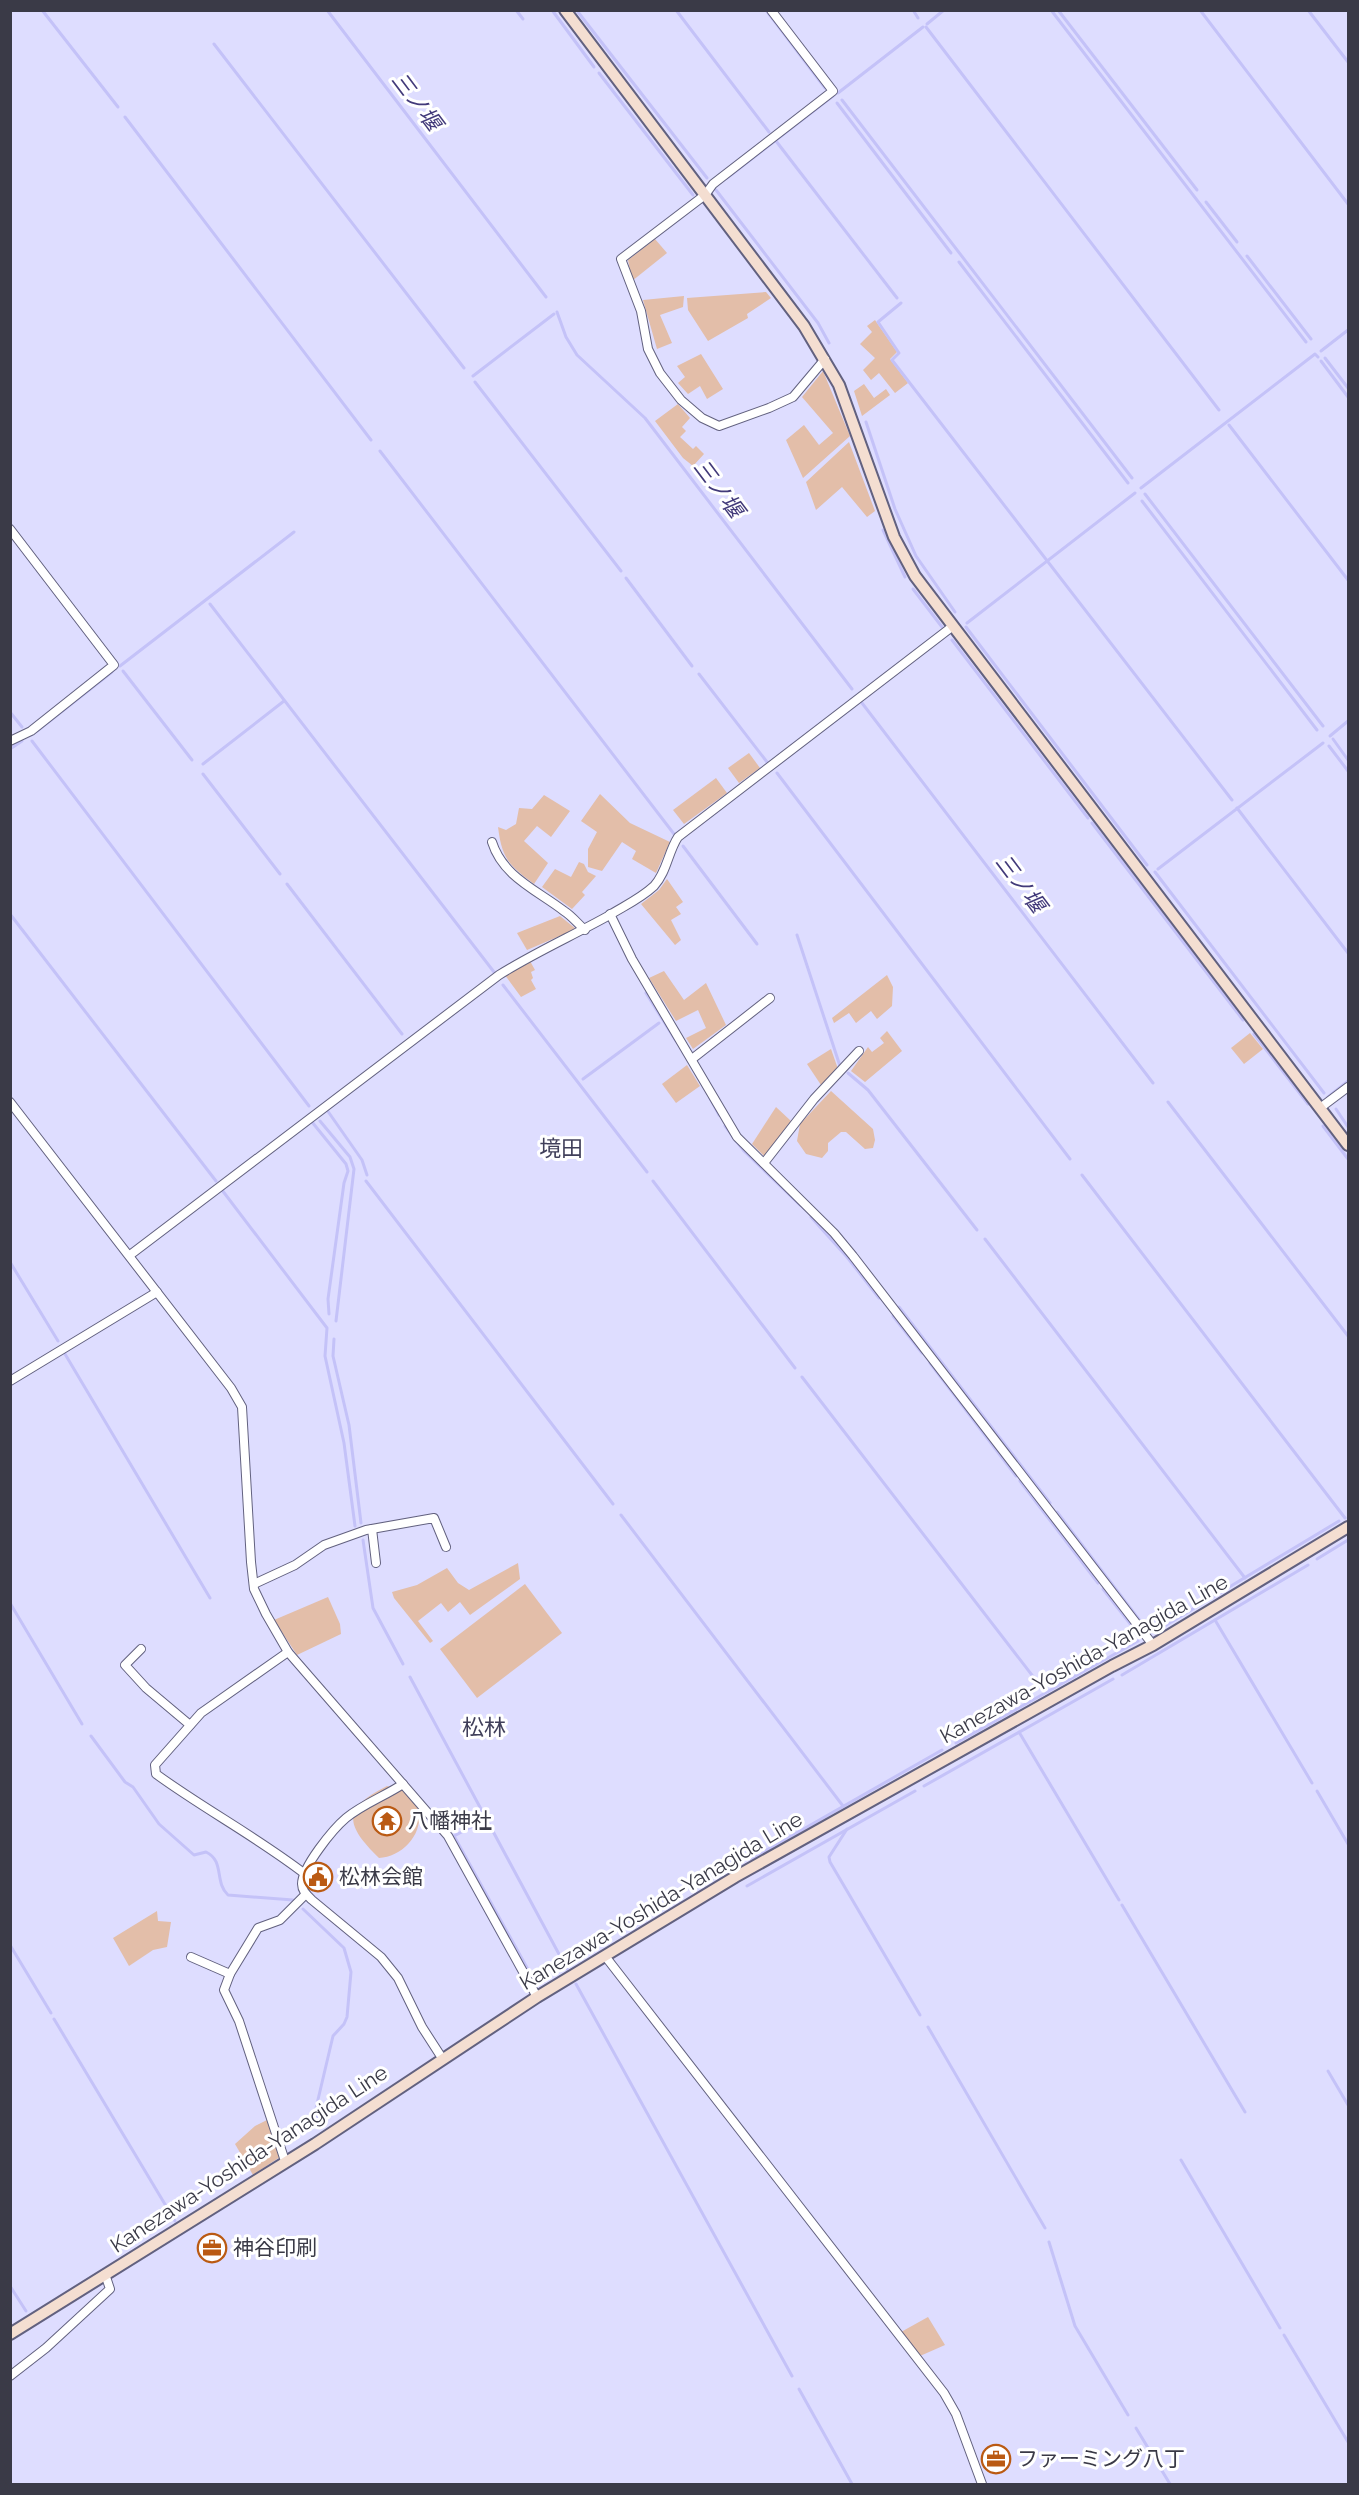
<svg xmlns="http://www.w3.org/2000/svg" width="1359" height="2495" viewBox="0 0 1359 2495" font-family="Raleway,'Noto Sans JP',sans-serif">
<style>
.green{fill:#e3bea9}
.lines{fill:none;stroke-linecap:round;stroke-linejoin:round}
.stream{stroke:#c4c2f8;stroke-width:3}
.street-casing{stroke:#62617f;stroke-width:10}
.secondary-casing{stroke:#62617f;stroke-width:14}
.street{stroke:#fff;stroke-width:8}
.secondary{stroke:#f4ded1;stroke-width:10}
.labels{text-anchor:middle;stroke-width:6;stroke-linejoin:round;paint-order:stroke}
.street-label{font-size:21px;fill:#3a3a47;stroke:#fff}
.poi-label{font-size:21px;fill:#3a3a47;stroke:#fff;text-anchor:start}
.water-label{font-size:22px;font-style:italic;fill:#423a7a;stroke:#fff}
.neighbourhood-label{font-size:22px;fill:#403f5a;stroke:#fff}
</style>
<rect width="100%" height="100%" fill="#deddff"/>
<g class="green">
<path d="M 655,239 L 667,253 L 632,281 L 628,260 Z"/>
<path d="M 766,292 L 771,298 L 747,314 L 748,318 L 708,341 L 688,310 L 687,298 Z"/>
<path d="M 684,296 L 683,307 L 660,315 L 672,343 L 657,349 L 643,300 Z"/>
<path d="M 875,320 L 897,352 L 890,359 L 908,383 L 895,393 L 879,373 L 871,380 L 863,370 L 875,358 L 860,344 L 872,332 L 867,326 Z"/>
<path d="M 701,354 L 723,389 L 707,399 L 700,386 L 688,394 L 678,383 L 685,377 L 677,366 Z"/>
<path d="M 823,371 L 850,436 L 803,478 L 786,440 L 804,425 L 819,445 L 833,433 L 802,397 Z"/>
<path d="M 864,384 L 874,398 L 886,389 L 890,395 L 862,416 L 854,391 Z"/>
<path d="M 678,404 L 690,418 L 682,427 L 686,431 L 680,437 L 693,449 L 696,446 L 704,454 L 693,466 L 683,458 L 655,421 Z"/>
<path d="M 849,442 L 875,511 L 867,517 L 842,487 L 816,510 L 806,482 Z"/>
<path d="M 749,753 L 760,768 L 739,783 L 728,768 Z"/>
<path d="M 716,778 L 727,793 L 684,824 L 673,810 Z"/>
<path d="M 600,794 L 630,823 L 670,842 L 656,873 L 632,859 L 636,851 L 622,842 L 602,871 L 588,867 L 588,849 L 597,832 L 581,821 Z"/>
<path d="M 544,795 L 570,811 L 551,837 L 537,826 L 524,841 L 548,863 L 534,884 C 509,865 502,859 498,827 L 506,830 L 516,824 L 519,808 L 532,809 Z"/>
<path d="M 579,862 L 584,864 L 588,872 L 596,876 L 582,892 L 585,895 L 572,909 L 542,887 L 555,869 L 571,877 Z"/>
<path d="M 667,879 L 683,902 L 676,907 L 681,914 L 671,920 L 681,940 L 675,945 L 641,904 L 659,890 Z"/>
<path d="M 560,916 L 576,929 L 527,950 L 517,933 Z"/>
<path d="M 530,961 L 535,970 L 531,972 L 533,978 L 531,980 L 536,989 L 521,997 L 505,975 Z"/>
<path d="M 664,971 L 684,1000 L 706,983 L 726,1025 L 693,1049 L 686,1038 L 706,1028 L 698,1010 L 676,1021 L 649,978 Z"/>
<path d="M 887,975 L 893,987 L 892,1006 L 877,1019 L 871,1011 L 856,1023 L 849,1013 L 834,1023 L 832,1018 Z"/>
<path d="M 887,1031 L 902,1051 L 865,1082 L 851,1071 L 868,1047 L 872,1052 L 884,1043 L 880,1038 Z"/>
<path d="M 1250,1033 L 1263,1049 L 1244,1064 L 1231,1048 Z"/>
<path d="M 831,1049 L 838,1069 L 821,1085 L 807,1064 Z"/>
<path d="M 687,1065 L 700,1086 L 676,1103 L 662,1084 Z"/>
<path d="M 831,1091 L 873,1129 L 875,1140 L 873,1148 L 865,1149 L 846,1132 L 841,1132 L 828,1143 L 828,1151 L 822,1158 L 806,1154 L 797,1141 L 800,1124 Z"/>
<path d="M 776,1107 L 791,1121 L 765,1157 L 752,1144 Z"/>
<path d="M 518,1563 L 520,1579 L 470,1615 L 460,1602 L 448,1612 L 441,1603 L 418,1621 L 433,1641 L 430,1643 L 394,1598 L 392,1592 L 417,1585 L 447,1568 L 458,1583 L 469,1590 Z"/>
<path d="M 525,1584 L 562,1633 L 477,1698 L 440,1649 Z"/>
<path d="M 328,1597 L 340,1624 L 341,1634 L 297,1655 L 274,1620 Z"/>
<path d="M 387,1786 L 408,1792 C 412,1798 418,1806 419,1813 C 422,1836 401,1857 379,1858 C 345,1824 342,1809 387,1786 Z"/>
<path d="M 157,1911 L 158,1921 L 171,1922 L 167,1947 L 153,1950 L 129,1966 L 113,1938 Z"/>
<path d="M 267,2120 L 280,2157 L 253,2175 L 235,2144 L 255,2126 Z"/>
<path d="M 928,2317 L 945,2345 L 920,2356 L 901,2332 Z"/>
</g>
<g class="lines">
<g class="stream">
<path d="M 42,10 L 118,107"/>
<path d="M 327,10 L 546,297"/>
<path d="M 516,10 L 523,19"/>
<path d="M 552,10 L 594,67"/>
<path d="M 676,10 L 769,132"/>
<path d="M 766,10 L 825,88"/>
<path d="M 913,10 L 918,18"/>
<path d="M 1051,10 L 1306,342"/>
<path d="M 1058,10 L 1197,190"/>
<path d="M 1200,10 L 1348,204"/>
<path d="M 1308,10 L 1348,62"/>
<path d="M 578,12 L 707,178"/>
<path d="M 927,24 L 944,10"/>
<path d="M 926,27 L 1219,410"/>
<path d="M 214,44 L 464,368"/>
<path d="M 599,73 L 693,195"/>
<path d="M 838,93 L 923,27"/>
<path d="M 842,100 L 1132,478"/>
<path d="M 837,103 L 951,253"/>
<path d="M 125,117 L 371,440"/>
<path d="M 776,141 L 897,298"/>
<path d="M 727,178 L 833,96"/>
<path d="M 716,190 L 818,323 L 829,343"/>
<path d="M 1206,202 L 1237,242"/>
<path d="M 1247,256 L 1311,339"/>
<path d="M 959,262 L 1128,483"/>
<path d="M 901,303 L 878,322 L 899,353 L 892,360 L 1232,800"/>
<path d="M 557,312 L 566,337 L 577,355 L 645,418 L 852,689"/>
<path d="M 1321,351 L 1348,330"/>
<path d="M 1325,358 L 1348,388"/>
<path d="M 1321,361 L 1348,397"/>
<path d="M 473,376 L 554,314"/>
<path d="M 475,382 L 621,571"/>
<path d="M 866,422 L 895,509 L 916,556 L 955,612"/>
<path d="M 1229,425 L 1348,580"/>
<path d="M 380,451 L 674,834"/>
<path d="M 1141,488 L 1315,354 L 1318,357"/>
<path d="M 1145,494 L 1323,726"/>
<path d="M 1142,501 L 1317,730"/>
<path d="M 883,530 L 905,577"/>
<path d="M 626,578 L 692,666"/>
<path d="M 913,589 L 942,627"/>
<path d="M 210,604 L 494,972"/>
<path d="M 967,623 L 1135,493"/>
<path d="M 966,627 L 1147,865"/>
<path d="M 952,640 L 1088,818"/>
<path d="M 120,666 L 294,532"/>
<path d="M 123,671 L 192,760"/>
<path d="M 699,674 L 767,762"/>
<path d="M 862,703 L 1153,1083"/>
<path d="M 10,712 L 22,727"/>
<path d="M 37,731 L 112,672"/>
<path d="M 1330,736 L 1348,721"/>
<path d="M 1333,739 L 1348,760"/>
<path d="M 32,741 L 309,1106"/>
<path d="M 1329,746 L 1348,771"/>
<path d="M 10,749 L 22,741"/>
<path d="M 203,764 L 284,701"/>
<path d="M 777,773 L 1070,1159"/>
<path d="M 203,774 L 280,874"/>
<path d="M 1237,808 L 1348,953"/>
<path d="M 1092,823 L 1243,1020"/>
<path d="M 683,846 L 757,944"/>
<path d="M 1158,869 L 1323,743"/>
<path d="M 1155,872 L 1324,1093"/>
<path d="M 287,884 L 402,1034"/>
<path d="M 10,914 L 216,1181"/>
<path d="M 797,935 L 840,1066"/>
<path d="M 503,985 L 647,1172"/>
<path d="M 646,993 L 676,1041"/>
<path d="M 1254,1034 L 1308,1104"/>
<path d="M 848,1073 L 868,1090 L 977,1230"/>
<path d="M 583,1079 L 659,1023"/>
<path d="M 1328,1097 L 1348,1081"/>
<path d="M 710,1098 L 719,1115"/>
<path d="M 1168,1102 L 1348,1336"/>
<path d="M 1336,1109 L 1348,1127"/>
<path d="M 327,1110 L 362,1160 L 367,1175"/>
<path d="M 320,1121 L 350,1157 L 354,1169 L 336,1321"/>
<path d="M 312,1122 L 346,1164 L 348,1171 L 344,1183 L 328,1299 L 329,1314"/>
<path d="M 725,1126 L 744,1151 L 800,1205"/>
<path d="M 1323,1126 L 1348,1159"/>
<path d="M 1082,1175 L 1345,1518"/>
<path d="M 366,1181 L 613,1504"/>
<path d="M 653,1181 L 795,1368"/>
<path d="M 222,1190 L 327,1328 L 325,1356 L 344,1443 L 355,1526"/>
<path d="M 811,1217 L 847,1257 L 879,1298"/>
<path d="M 985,1239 L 1245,1578"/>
<path d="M 10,1262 L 58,1341"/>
<path d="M 899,1307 L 1050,1503"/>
<path d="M 893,1316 L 922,1353"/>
<path d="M 334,1339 L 333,1356 L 349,1425 L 361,1523"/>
<path d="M 65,1354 L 210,1598"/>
<path d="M 930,1363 L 1016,1476"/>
<path d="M 802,1377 L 1045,1692"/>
<path d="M 1020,1481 L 1098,1583"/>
<path d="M 1057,1512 L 1144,1626"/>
<path d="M 621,1515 L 843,1806"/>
<path d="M 363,1540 L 373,1608 L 403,1664"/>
<path d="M 1317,1559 L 1348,1540"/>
<path d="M 1103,1589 L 1139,1635"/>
<path d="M 10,1603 L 82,1724"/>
<path d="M 1215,1620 L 1312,1783"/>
<path d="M 1158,1630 L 1339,1521"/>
<path d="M 1122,1675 L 1308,1565"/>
<path d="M 410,1677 L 567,1969"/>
<path d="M 1019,1732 L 1119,1900"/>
<path d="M 91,1736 L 125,1782 L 133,1787 L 159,1824 L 194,1855 L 206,1852 C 225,1861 214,1882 228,1895 L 293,1900"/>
<path d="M 956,1743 L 1138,1641"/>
<path d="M 924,1786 L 1113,1679"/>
<path d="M 1317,1791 L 1348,1844"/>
<path d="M 477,1824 L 454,1836 L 536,1984"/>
<path d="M 847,1829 L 829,1857 L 830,1862 L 920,2015"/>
<path d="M 751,1859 L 942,1750"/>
<path d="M 747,1886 L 915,1791"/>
<path d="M 1122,1905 L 1245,2112"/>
<path d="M 303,1909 L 344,1948 L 351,1972 L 347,2017 L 344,2024 L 333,2036 L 316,2108 L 316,2116 L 321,2126"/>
<path d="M 10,1945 L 51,2013"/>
<path d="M 576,1984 L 792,2376"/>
<path d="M 54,2019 L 175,2221"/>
<path d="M 928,2027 L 1045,2228"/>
<path d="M 1328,2071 L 1348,2105"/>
<path d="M 1181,2160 L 1280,2328"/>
<path d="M 1049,2242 L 1075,2326 L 1128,2415"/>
<path d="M 10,2286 L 26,2311"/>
<path d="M 1284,2335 L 1348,2442"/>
<path d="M 799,2389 L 852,2484"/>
<path d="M 1136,2428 L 1170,2484"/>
</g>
<g class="street-casing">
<g id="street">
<path d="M 771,10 L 833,91 L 713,184 L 705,195 L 621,259 L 641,311 L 648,349 L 660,373 L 681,400 L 702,418 L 719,426 L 769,408 L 793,397 L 825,359"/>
<path d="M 10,529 L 114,665 L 31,731 L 10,741"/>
<path d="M 492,842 C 503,877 537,890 564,911 C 572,916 578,924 585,930"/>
<path d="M 610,914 L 632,959 L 737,1137 L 834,1233 L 853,1256 L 1153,1645"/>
<path d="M 692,1059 L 770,998"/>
<path d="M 10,1102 L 231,1388 L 242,1407 L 251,1562 L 254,1589 L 266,1614 L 288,1652 L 448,1836 L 537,1997"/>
<path d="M 1320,1108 L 1348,1087"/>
<path d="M 764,1163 L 814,1099 L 859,1051"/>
<path d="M 130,1255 L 499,975 C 534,953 572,936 608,916 C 624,906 640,899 654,886 C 667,872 668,852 678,837 L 953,626"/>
<path d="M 10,1381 L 157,1292"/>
<path d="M 372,1529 L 376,1563"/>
<path d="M 254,1584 L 295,1565 L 324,1545 L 366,1530 L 434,1518 L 446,1547"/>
<path d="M 141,1649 L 125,1665 L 146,1688 L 190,1725"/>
<path d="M 288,1652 L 201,1713 L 155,1765 L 156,1774 C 204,1809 257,1837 305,1874"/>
<path d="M 403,1784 C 385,1796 363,1804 346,1818 C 333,1829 302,1867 302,1884 C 302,1891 307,1895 312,1900 L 381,1957 L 398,1978 L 422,2027 L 442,2058"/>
<path d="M 605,1956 L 944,2393 L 956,2414 L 982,2484"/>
<path d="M 191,1957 L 230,1974"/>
<path d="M 285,2161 L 239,2021 L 224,1990 L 230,1974 L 258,1928 L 280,1920 L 306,1894"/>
<path d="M 10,2376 L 46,2348 L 110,2289 L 105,2274"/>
</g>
</g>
<g class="secondary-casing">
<g id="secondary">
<path d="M 565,10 L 804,326 L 839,385 L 894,537 L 915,576 L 1348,1145"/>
<path d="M 10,2334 L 315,2144 L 537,1997 L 735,1877 L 1112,1666 L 1153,1645 L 1348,1527"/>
</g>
</g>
<use href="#street" class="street"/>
<use href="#secondary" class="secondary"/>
</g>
<defs>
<g id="temple-ring" transform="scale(1.5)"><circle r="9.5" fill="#fff" stroke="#ba5a13" stroke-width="1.5"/><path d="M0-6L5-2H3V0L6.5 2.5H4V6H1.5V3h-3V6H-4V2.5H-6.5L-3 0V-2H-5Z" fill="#ba5a13"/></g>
<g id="civic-ring" transform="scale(1.5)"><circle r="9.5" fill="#fff" stroke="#ba5a13" stroke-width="1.5"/><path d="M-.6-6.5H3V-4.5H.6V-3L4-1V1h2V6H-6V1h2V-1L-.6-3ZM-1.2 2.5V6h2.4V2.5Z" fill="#ba5a13"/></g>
<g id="office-ring" transform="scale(1.5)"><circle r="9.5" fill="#fff" stroke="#ba5a13" stroke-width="1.5"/><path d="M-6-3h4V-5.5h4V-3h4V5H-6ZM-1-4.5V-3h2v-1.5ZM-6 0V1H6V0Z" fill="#ba5a13"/></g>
</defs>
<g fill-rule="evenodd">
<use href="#temple-ring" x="387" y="1821"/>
<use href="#civic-ring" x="318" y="1877"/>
<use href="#office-ring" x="212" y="2248"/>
<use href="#office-ring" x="996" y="2459"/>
</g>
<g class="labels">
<g class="street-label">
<text transform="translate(1084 1659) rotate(-29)" y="7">Kanezawa-Yoshida-Yanagida Line</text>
<text transform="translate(661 1901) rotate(-31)" y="7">Kanezawa-Yoshida-Yanagida Line</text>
<text transform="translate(249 2159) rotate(-33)" y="7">Kanezawa-Yoshida-Yanagida Line</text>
</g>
<g class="poi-label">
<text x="408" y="1828">八幡神社</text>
<text x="339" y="1884">松林会館</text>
<text x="233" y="2255">神谷印刷</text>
<text x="1017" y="2466">ファーミング八丁</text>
</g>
<g class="water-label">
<text transform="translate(417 101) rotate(53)" y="8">三ノ堰</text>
<text transform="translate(719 488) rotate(53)" y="8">三ノ堰</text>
<text transform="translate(1021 883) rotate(53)" y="8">三ノ堰</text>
</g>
<g class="neighbourhood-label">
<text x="561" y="1156">境田</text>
<text x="484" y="1735">松林</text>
</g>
</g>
<rect width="1359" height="2495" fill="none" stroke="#3a3a47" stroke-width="24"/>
</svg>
